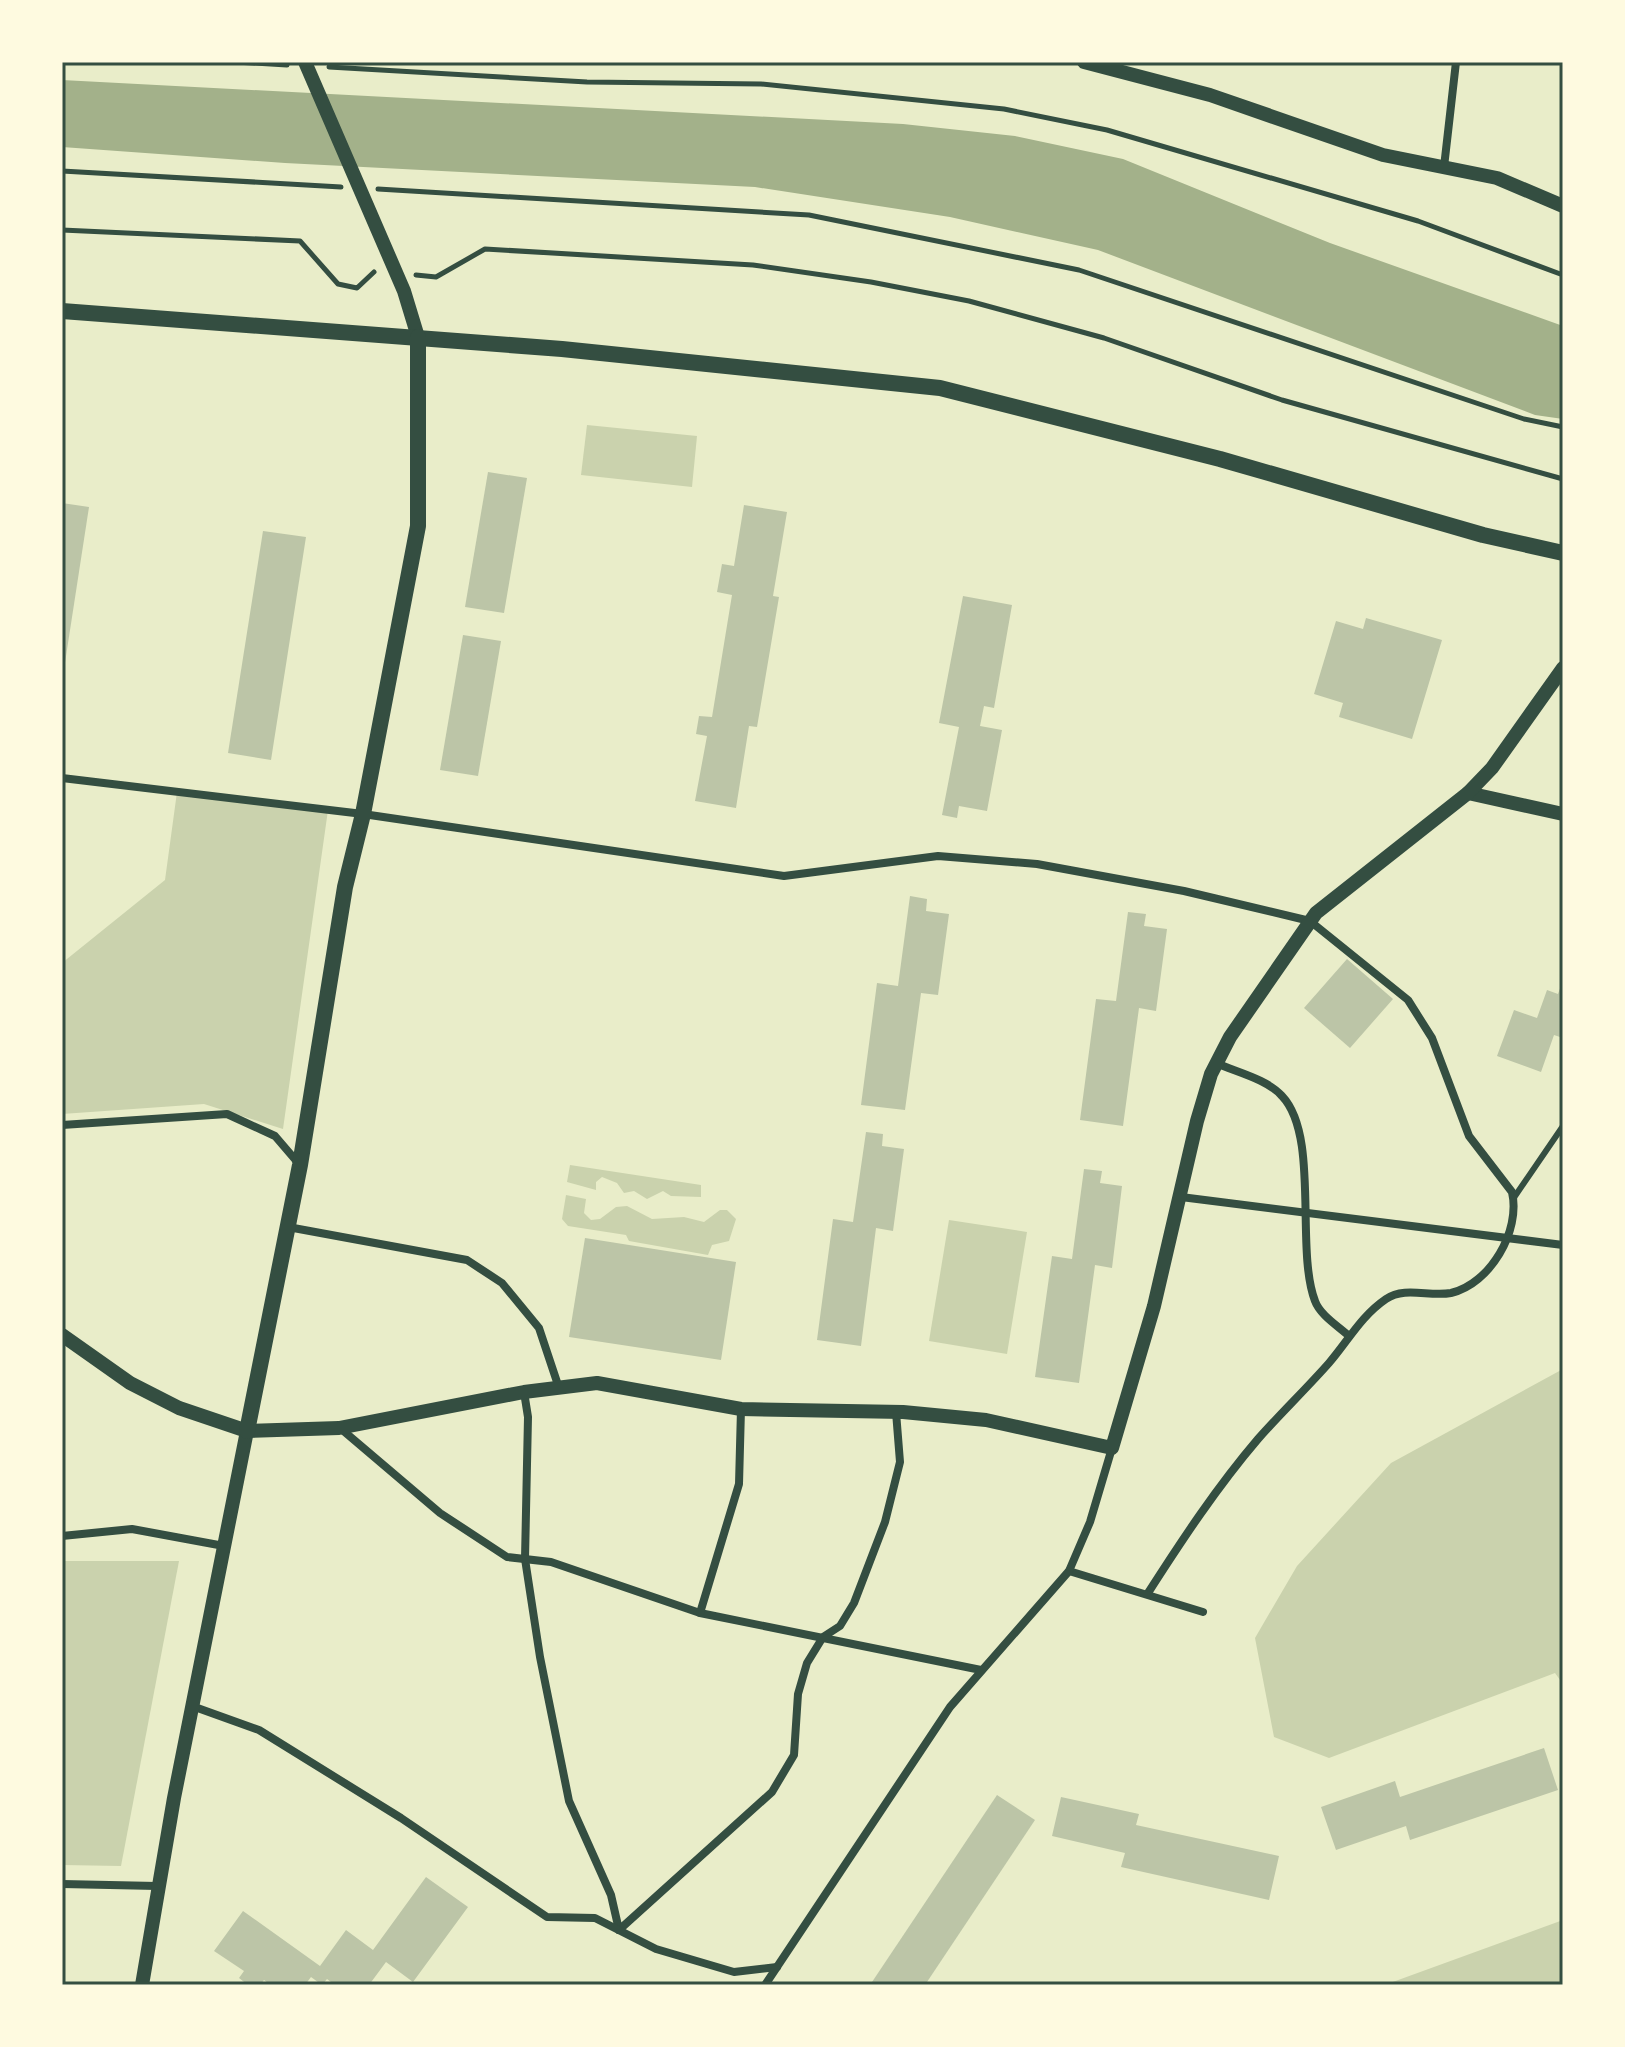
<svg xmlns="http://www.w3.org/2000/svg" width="1625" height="2047" viewBox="0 0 1625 2047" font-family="'Roboto Serif',serif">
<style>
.green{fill:#cad2ad}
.water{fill:#a3b18a}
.building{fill:#bcc5a7}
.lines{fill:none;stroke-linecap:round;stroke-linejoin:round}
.path{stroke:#344e41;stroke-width:5}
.service{stroke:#344e41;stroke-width:6}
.minor{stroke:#344e41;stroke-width:8}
.tertiary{stroke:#344e41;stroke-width:14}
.secondary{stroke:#344e41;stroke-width:16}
.neatline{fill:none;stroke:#344e41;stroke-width:3}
</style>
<rect width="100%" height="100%" fill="#e9edc9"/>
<g class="green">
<path d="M 587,425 L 697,436 L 692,487 L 581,475 Z"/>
<path d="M 177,792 L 328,810 L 283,1129 L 204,1104 L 62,1114 L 62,963 L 165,880 Z"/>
<path d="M 570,1165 L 701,1185 L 701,1197 L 671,1196 L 663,1191 L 647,1199 L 634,1191 L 624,1193 L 617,1183 L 602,1177 L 596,1182 L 596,1190 L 567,1182 Z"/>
<path d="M 566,1195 L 586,1199 L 584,1213 L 591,1220 L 600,1219 L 616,1207 L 627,1206 L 652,1219 L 684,1217 L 704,1222 L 720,1210 L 727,1210 L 736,1219 L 729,1241 L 712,1245 L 708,1255 L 629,1241 L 626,1235 L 568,1226 L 562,1219 Z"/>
<path d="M 949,1220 L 1027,1232 L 1007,1354 L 929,1341 Z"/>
<path d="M 1563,1369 L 1563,1684 L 1555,1673 L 1329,1758 L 1274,1737 L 1255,1638 L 1297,1566 L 1391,1463 Z"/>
<path d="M 62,1561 L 179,1561 L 121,1866 L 62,1865 Z"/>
<path d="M 1563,1920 L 1563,1985 L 1305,1985 L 1390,1983 Z"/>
</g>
<path class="water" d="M 62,80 L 903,124 L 1015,136 L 1123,159 L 1330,243 L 1563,326 L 1563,419 L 1535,415 L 1098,250 L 950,217 L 755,187 L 285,163 L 62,147 Z"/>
<g class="building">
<path d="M 488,472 L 527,478 L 504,613 L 465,607 Z"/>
<path d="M 62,503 L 89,507 L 64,669 L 62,669 Z"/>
<path d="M 744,505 L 787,512 L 773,596 L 779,597 L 757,727 L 749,726 L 736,808 L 695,801 L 707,736 L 696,734 L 699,716 L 712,717 L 732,595 L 717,592 L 722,564 L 734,566 Z"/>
<path d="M 263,531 L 306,537 L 271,760 L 228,753 Z"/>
<path d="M 963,596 L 1012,605 L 994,708 L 984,706 L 980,726 L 1002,730 L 987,811 L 959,806 L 957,818 L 942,815 L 959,727 L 939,723 Z"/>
<path d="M 1366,618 L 1442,640 L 1412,739 L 1339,717 L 1343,703 L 1314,694 L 1336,621 L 1363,629 Z"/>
<path d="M 463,635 L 501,641 L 478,776 L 440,770 Z"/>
<path d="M 910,896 L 927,899 L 926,911 L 949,914 L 938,995 L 921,993 L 905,1110 L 861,1105 L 877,983 L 898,986 Z"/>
<path d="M 1128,912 L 1146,914 L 1144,926 L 1167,929 L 1156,1011 L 1139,1008 L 1123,1126 L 1080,1120 L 1096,999 L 1116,1001 Z"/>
<path d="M 1347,959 L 1393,999 L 1350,1048 L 1304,1008 Z"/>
<path d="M 1563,980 L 1563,1038 L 1554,1035 L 1541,1072 L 1497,1056 L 1514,1010 L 1537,1018 L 1547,990 L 1558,994 Z"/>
<path d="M 866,1132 L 883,1134 L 882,1146 L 904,1149 L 893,1231 L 876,1228 L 861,1346 L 817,1340 L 833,1219 L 853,1222 Z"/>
<path d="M 1084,1169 L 1102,1171 L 1100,1183 L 1122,1186 L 1112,1268 L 1095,1265 L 1079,1383 L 1035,1377 L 1052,1256 L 1072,1259 Z"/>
<path d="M 585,1238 L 736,1262 L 721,1360 L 569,1337 Z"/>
<path d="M 1544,1748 L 1558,1790 L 1410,1840 L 1406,1826 L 1336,1850 L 1321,1807 L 1395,1781 L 1400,1797 Z"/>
<path d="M 997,1795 L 1035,1820 L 925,1985 L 870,1985 Z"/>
<path d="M 1061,1797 L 1139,1814 L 1136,1825 L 1279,1856 L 1269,1900 L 1121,1867 L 1125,1853 L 1052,1836 Z"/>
<path d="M 426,1877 L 468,1907 L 413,1982 L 386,1962 L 369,1985 L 335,1985 L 327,1979 L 322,1985 L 311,1977 L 305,1985 L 271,1985 L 264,1980 L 260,1985 L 248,1985 L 239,1978 L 244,1971 L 214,1951 L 243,1911 L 320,1966 L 346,1930 L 373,1950 Z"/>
</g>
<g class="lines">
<g class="path">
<path d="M 236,62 L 287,65"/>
<path d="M 329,67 L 587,82 L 761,84 L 1004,109 L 1107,130 L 1418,221 L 1563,275"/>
<path d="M 62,171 L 341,187"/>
<path d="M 378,189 L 809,215 L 1079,270 L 1524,419 L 1563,427"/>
<path d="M 62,230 L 300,241 L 338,284 L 357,288 L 374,272"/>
<path d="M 416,275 L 436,277 L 485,249 L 753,265 L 871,282 L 969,301 L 1104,338 L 1282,400 L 1563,479"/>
</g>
<path class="service" d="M 1513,1199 L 1563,1126"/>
<g class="minor">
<path d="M 1444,167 L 1456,62"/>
<path d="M 62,778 L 363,814 L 784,876 L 938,856 L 1037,864 L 1184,891 L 1310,921 L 1408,1000 L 1432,1038 L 1469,1136 L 1512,1192 C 1521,1231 1490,1284 1451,1293 C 1429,1297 1405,1286 1386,1299 C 1361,1316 1348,1341 1329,1363 C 1306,1389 1281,1413 1258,1439 C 1217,1487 1182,1540 1148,1593"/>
<path d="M 1216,1063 C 1236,1072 1267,1079 1282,1096 C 1320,1136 1295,1249 1315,1301 C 1320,1315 1338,1326 1349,1336"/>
<path d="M 62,1125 L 227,1114 L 275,1136 L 299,1164"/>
<path d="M 1181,1197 L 1563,1245"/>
<path d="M 288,1227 L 467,1260 L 502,1283 L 539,1328 L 559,1388"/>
<path d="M 524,1392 L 528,1417 L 525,1559 L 540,1657 L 569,1801 L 611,1895 L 619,1930 L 772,1792 L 794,1755 L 798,1694 L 807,1663 L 823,1637 L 840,1626 L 854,1603 L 885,1522 L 900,1462 L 896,1412"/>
<path d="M 340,1428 L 440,1513 L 507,1557 L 551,1562 L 700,1613 L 981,1670"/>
<path d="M 62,1536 L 132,1529 L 224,1546"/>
<path d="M 1069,1571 L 1203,1612"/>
<path d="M 700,1613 L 739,1484 L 741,1409"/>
<path d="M 192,1706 L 259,1730 L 401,1818 L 547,1917 L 595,1918 L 656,1949 L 734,1972 L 777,1967"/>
<path d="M 62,1884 L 157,1886"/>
<path d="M 765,1985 L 950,1707 L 1069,1571 L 1090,1522 L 1112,1448"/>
</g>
<g class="tertiary">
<path d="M 305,62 L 404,291 L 418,337"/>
<path d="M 1084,62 L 1210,95 L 1383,155 L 1497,178 L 1563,206"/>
<path d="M 1468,793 L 1563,814"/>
<path d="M 62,1335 L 130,1383 L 179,1408 L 247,1431 L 339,1428 L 524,1392 L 597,1383 L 741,1409 L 903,1412 L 986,1420 L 1112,1448 L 1154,1306 L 1197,1121 L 1211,1074 L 1230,1037 L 1316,913 L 1468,793 L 1492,768 L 1563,668"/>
<path d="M 142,1985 L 174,1798 L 247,1431"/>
</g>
<g class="secondary">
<path d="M 62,311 L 562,349 L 940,388 L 1220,459 L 1483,535 L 1563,553"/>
<path d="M 247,1431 L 300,1165 L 345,887 L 363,814 L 418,526 L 418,337"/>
</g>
</g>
<rect width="1625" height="2047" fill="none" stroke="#fefae0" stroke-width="128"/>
<rect x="64" y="64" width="1497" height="1919" class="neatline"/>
</svg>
